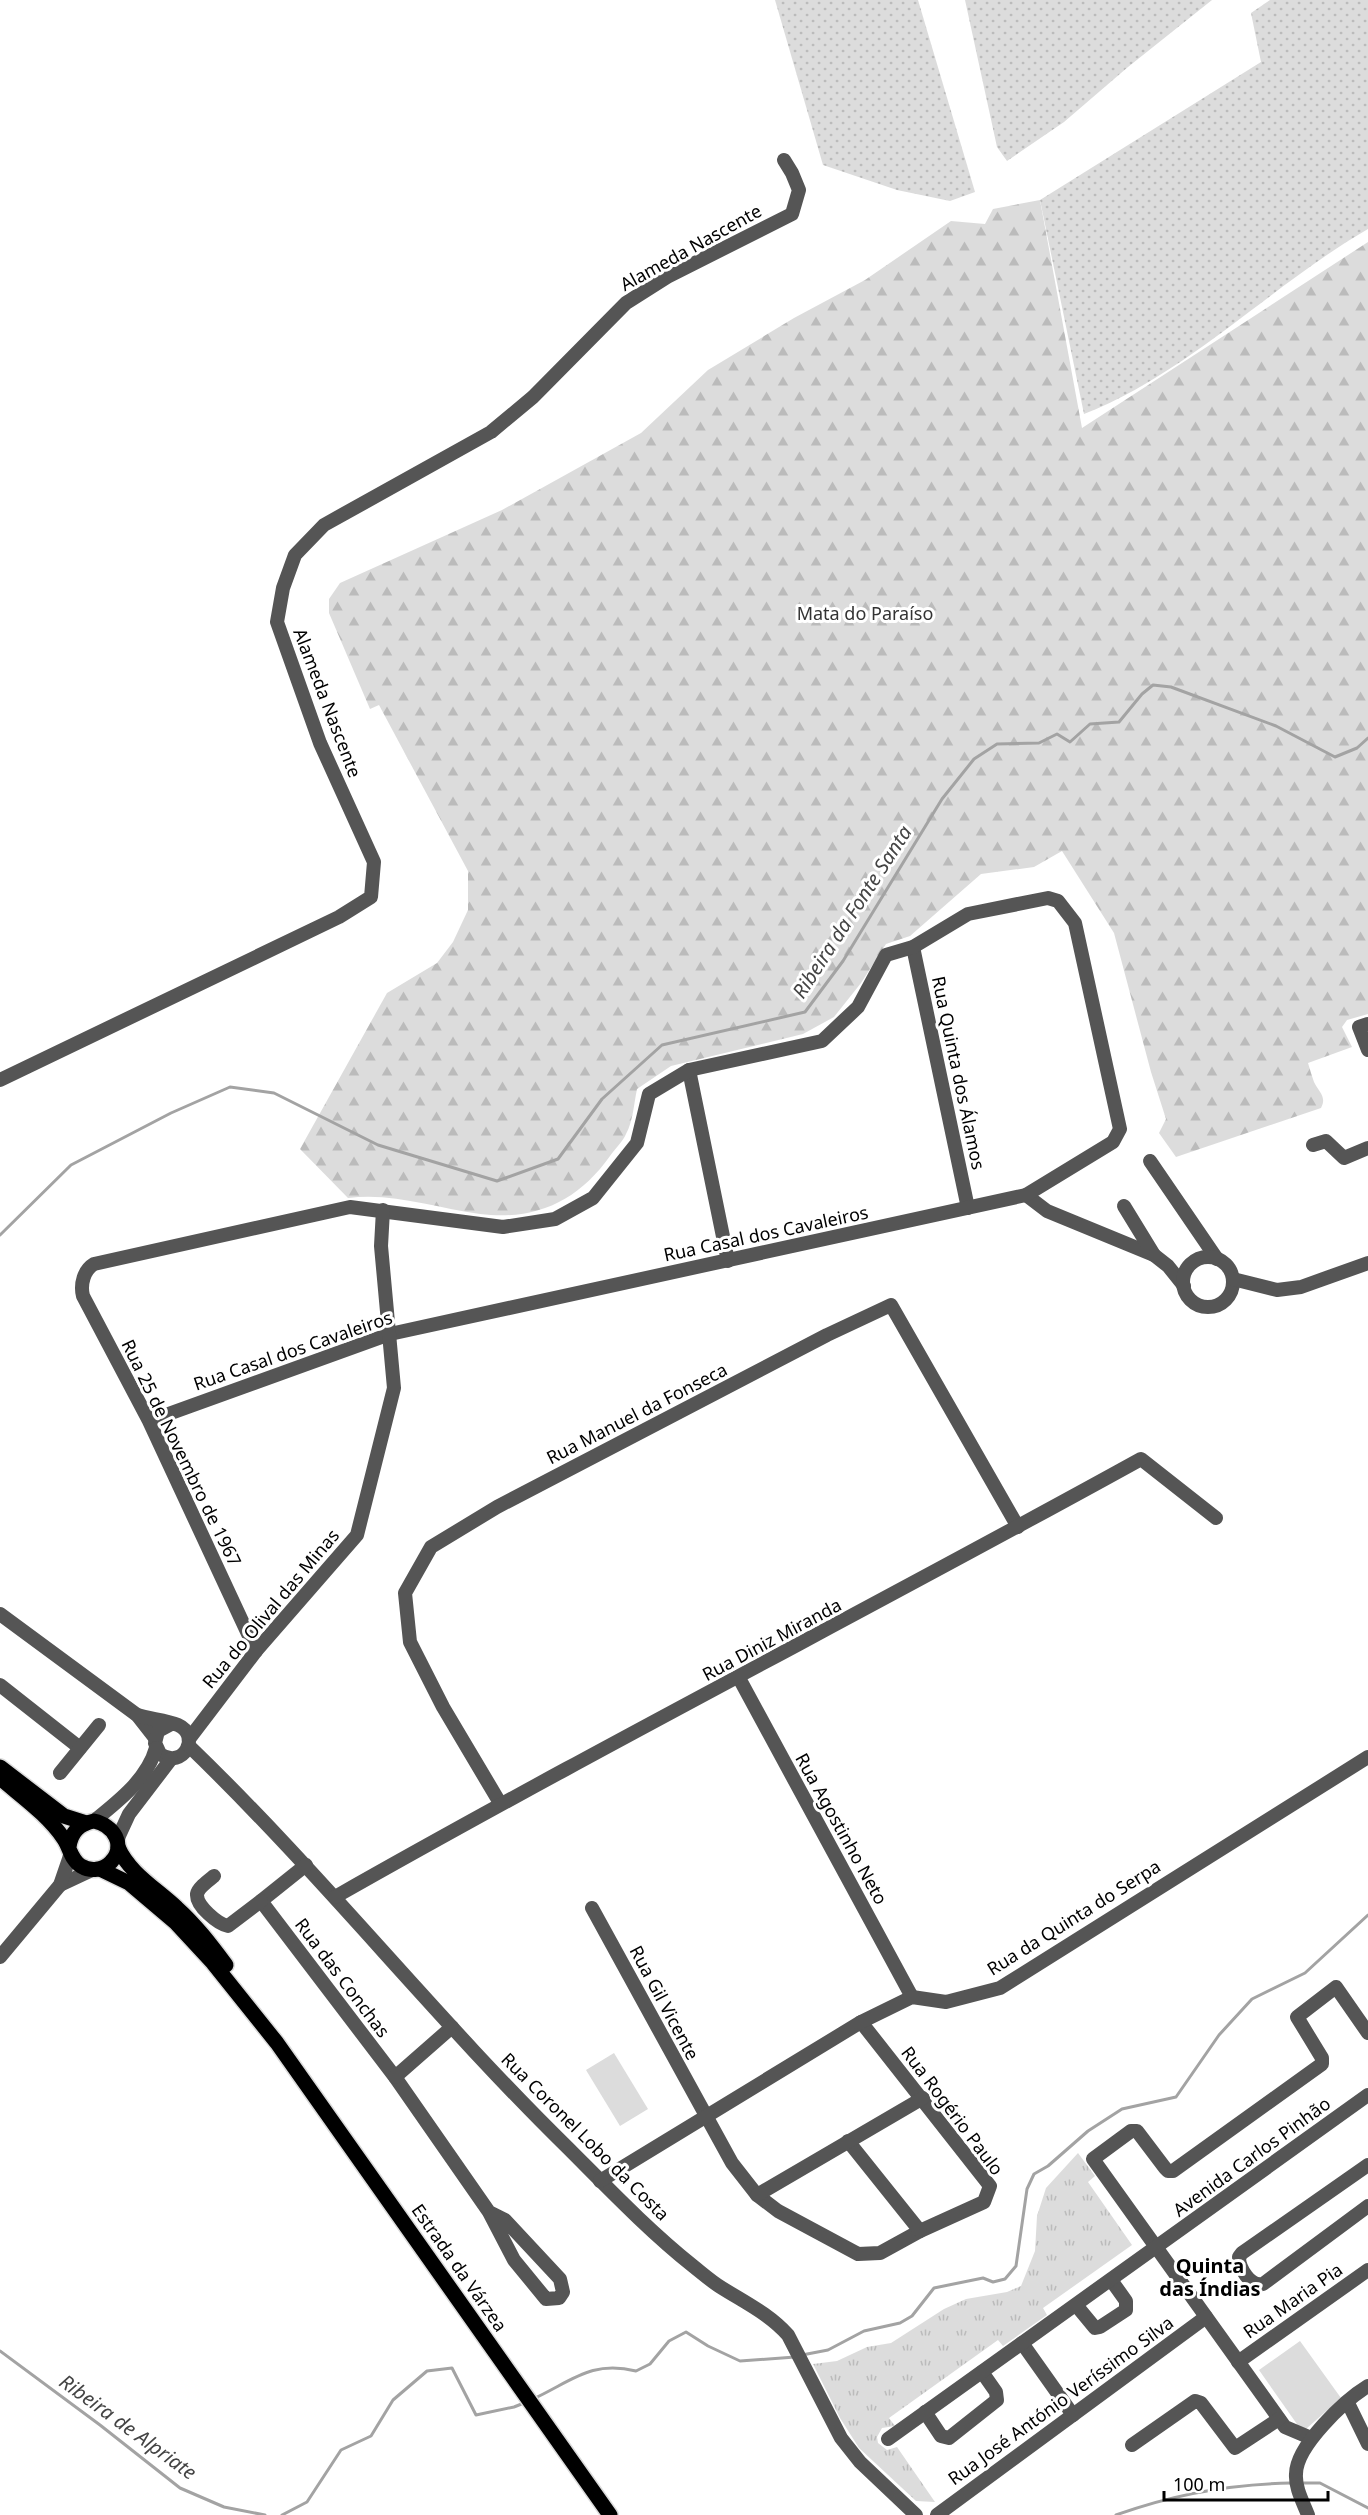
<svg xmlns="http://www.w3.org/2000/svg" width="1368" height="2515" viewBox="0 0 1368 2515" font-family="'Noto Sans',sans-serif">
<style>
.grass{fill:url(#grass-dots)}
.forest{fill:url(#forest-firs)}
.park{fill:url(#park-tufts)}
.pitch{fill:#dcdcdc}
.lines{fill:none;stroke-linecap:round;stroke-linejoin:round}
.stream{stroke:#a3a3a3;stroke-width:3}
.major-casing{stroke:#dbdbdb;stroke-width:18}
.minor{stroke:#555;stroke-width:14}
.major{stroke:#000;stroke-width:15}
.labels{text-anchor:middle;stroke-width:6;stroke-linejoin:round;paint-order:stroke}
.street-label{font-size:18px;fill:#000;stroke:#fff}
.park-label{font-size:18px;fill:#333;stroke:#fff}
.water-label{font-size:20px;font-style:italic;fill:#444;stroke:#fff}
.neighbourhood-label{font-size:20px;font-weight:bold;fill:#000;stroke:#fff}
</style>
<defs>
<pattern id="grass-dots" width="8" height="8" patternUnits="userSpaceOnUse" patternTransform="scale(1.5)"><rect width="8" height="8" fill="#dcdcdc"/><path d="M2 2h.1M6 6h.1" fill="none" stroke="#bbb" stroke-width="1.8" stroke-linecap="round"/></pattern>
<pattern id="forest-firs" width="22" height="20" patternUnits="userSpaceOnUse" patternTransform="scale(1.5)"><rect width="22" height="20" fill="#dcdcdc"/><path d="M5 1l3.5 6h-7zM16 11l3.5 6h-7z" fill="#bbb"/></pattern>
<pattern id="park-tufts" width="24" height="20" patternUnits="userSpaceOnUse" patternTransform="scale(1.5)"><rect width="24" height="20" fill="#dcdcdc"/><path d="M3 7l-1-3M5 7V3M7 7l1-3M15 17l-1-3M17 17v-4M19 17l1-3" fill="none" stroke="#bbb"/></pattern>
</defs>
<rect width="100%" height="100%" fill="#fff"/>
<g class="grass">
<path d="M 775,0 L 918,0 L 975,192 L 950,201 L 897,190 L 823,165 Z"/>
<path d="M 965,0 L 1212,0 L 1128,67 L 1064,122 L 1007,161 L 997,147 Z"/>
<path d="M 1270,0 L 1368,0 L 1368,229 C 1271,285 1190,372 1084,414 L 1040,200 L 1261,62 L 1251,13 Z"/>
</g>
<path class="forest" d="M 1040,200 L 1082,428 L 1368,242 L 1368,1014 L 1347,1020 L 1342,1027 L 1352,1047 L 1308,1063 C 1310,1070 1312,1076 1314,1082 C 1319,1092 1327,1097 1321,1108 L 1176,1157 L 1159,1133 L 1166,1119 L 1151,1072 L 1114,933 L 1062,851 L 1034,867 L 981,874 L 910,936 L 886,944 L 861,983 L 834,1017 L 803,1034 L 671,1066 L 637,1089 C 634,1103 633,1121 626,1134 C 623,1141 615,1149 610,1156 C 578,1201 536,1221 480,1214 C 436,1208 392,1192 348,1198 L 300,1149 L 387,993 L 437,963 L 453,942 L 468,910 L 468,871 L 379,705 L 370,709 L 329,613 L 329,599 L 340,583 L 502,510 L 641,433 L 708,370 L 794,318 L 865,280 L 951,221 L 985,224 L 993,209 Z"/>
<path class="park" d="M 1078,2153 L 1095,2176 L 1088,2182 L 1132,2245 L 1043,2308 L 1047,2315 L 1003,2346 L 998,2340 L 889,2418 L 895,2426 L 882,2428 L 877,2437 L 878,2443 L 887,2450 L 897,2447 L 935,2502 L 916,2501 L 859,2448 L 840,2418 L 813,2364 L 837,2361 L 867,2347 L 891,2343 L 944,2309 L 966,2299 L 1007,2292 L 1021,2286 L 1035,2251 L 1037,2216 L 1046,2188 Z"/>
<g class="pitch">
<path d="M 614,2053 L 648,2109 L 620,2126 L 586,2070 Z"/>
<path d="M 1300,2341 L 1341,2398 L 1306,2429 L 1299,2427 L 1259,2370 Z"/>
</g>
<g class="lines">
<g class="stream">
<path d="M 0,1235 L 71,1165 L 171,1113 L 230,1087 L 274,1093 L 378,1145 L 497,1181 L 558,1159 L 602,1099 L 662,1045 L 805,1012 L 843,961 L 942,799 L 974,759 L 997,744 L 1039,743 L 1057,734 L 1070,742 L 1090,724 L 1119,722 L 1142,694 L 1153,685 L 1171,687 L 1276,726 L 1335,757 L 1357,748 L 1368,738"/>
<path d="M 0,2351 L 100,2425 L 180,2488 L 224,2507 L 265,2515"/>
<path d="M 802,2355 L 828,2350 L 864,2331 L 900,2323 L 912,2316 L 934,2288 L 983,2278 L 993,2282 L 1005,2279 L 1016,2266 L 1027,2189 L 1034,2174 L 1048,2166 L 1088,2131 L 1122,2109 L 1176,2097 L 1219,2035 L 1252,1999 L 1305,1973 L 1368,1915"/>
<path d="M 533,2399 C 572,2381 591,2360 636,2371 L 650,2364 L 669,2341 L 686,2332 L 708,2346 L 740,2361 L 795,2357"/>
<path d="M 1301,2483 L 1320,2483 L 1368,2508"/>
<path d="M 282,2515 L 307,2502 L 341,2450 L 371,2436 L 393,2400 L 427,2371 L 452,2368 L 476,2415 L 514,2407 L 524,2403"/>
<path d="M 1116,2515 C 1171,2495 1233,2484 1291,2483"/>
</g>
<g class="major-casing">
<g id="major">
<path d="M 0,1767 L 64,1816 L 86,1823"/>
<path d="M 0,1778 C 22,1797 48,1815 64,1839 C 70,1848 71,1860 81,1866 C 91,1872 103,1870 111,1862 C 127,1845 113,1825 94,1821 C 79,1824 71,1832 69,1847"/>
<path d="M 118,1847 C 129,1873 157,1889 177,1908 C 196,1925 211,1945 226,1965"/>
<path d="M 100,1869 L 129,1883 L 175,1922 L 213,1963 L 277,2043 L 610,2515"/>
</g>
</g>
<g class="minor">
<path d="M 913,947 L 968,1208"/>
<path d="M 1368,1024 L 1359,1027 L 1368,1050"/>
<path d="M 689,1070 L 728,1261"/>
<path d="M 0,1080 L 339,917 L 371,897 L 374,862 L 320,743 L 277,622 L 283,588 L 295,555 L 324,525 L 491,432 L 533,397 L 626,303 L 667,277 L 792,214 L 799,190 L 792,173 L 784,160"/>
<path d="M 1313,1145 L 1326,1141 L 1344,1158 L 1368,1148"/>
<path d="M 1150,1161 L 1217,1259"/>
<path d="M 1026,1195 L 1047,1211 L 1154,1255 L 1168,1266 L 1184,1286"/>
<path d="M 1124,1206 L 1154,1255"/>
<circle cx="1208" cy="1282" r="25"/>
<path d="M 1233,1279 L 1277,1290 L 1301,1287 L 1368,1263"/>
<path d="M 149,1421 L 390,1334 L 1026,1195 L 1113,1142 L 1120,1129 L 1075,923 L 1058,901 L 1048,898 L 968,914 L 913,947 L 886,955 L 858,1007 L 822,1041 L 689,1070 L 649,1094 L 637,1143 L 593,1198 L 555,1219 L 503,1227 L 350,1207 L 94,1264 C 84,1270 80,1284 83,1296 L 149,1421 L 256,1651"/>
<path d="M 0,1614 L 137,1715 L 155,1738"/>
<path d="M 739,1678 L 912,1997"/>
<path d="M 0,1685 L 80,1748"/>
<path d="M 137,1715 C 149,1719 166,1720 178,1725 C 201,1735 184,1770 160,1754 L 155,1743 L 158,1731 L 171,1724"/>
<path d="M 189,1739 L 256,1651 L 357,1535 L 394,1388 L 381,1246 L 383,1210"/>
<path d="M 189,1746 C 322,1874 436,2019 568,2148 C 608,2188 649,2231 693,2266 C 703,2274 712,2282 722,2288 C 746,2303 769,2314 788,2335 L 841,2438 L 860,2462 L 916,2515"/>
<path d="M 60,1773 L 99,1725"/>
<path d="M 500,1803 L 443,1707 L 410,1642 L 405,1593 L 431,1547 L 497,1507 L 827,1335 L 891,1305 L 1018,1527"/>
<path d="M 94,1821 C 118,1801 147,1780 156,1748"/>
<path d="M 117,1840 L 129,1814 L 171,1759"/>
<path d="M 306,1865 L 261,1901 L 395,2077 L 489,2212 L 514,2260 L 546,2299 L 559,2298 L 563,2292 L 560,2279 L 505,2220 L 489,2212"/>
<path d="M 214,1876 C 209,1880 198,1888 197,1894 C 196,1906 218,1924 228,1926 L 261,1901"/>
<path d="M 60,1885 L 92,1870"/>
<path d="M 335,1897 C 601,1746 873,1607 1141,1459 L 1216,1518"/>
<path d="M 592,1908 L 732,2163 L 757,2195 L 778,2211 L 858,2254 L 880,2253 L 920,2231 L 984,2202 L 990,2186 L 861,2022"/>
<path d="M 0,1957 L 60,1885 L 71,1853"/>
<path d="M 395,2077 L 452,2027"/>
<path d="M 848,2141 L 920,2231"/>
<path d="M 1368,2165 L 1242,2253 L 1239,2257 C 1239,2268 1250,2287 1263,2284 L 1368,2206"/>
<path d="M 600,2181 L 861,2022 L 912,1997 L 946,2002 L 1000,1988 L 1368,1757"/>
<path d="M 757,2195 L 923,2098"/>
<path d="M 1076,2305 L 1095,2328 L 1100,2327 L 1126,2310 L 1126,2301 L 1111,2280"/>
<path d="M 1022,2343 L 1073,2415"/>
<path d="M 1238,2362 L 1368,2270"/>
<path d="M 1348,2403 L 1368,2444"/>
<path d="M 925,2412 L 941,2436 L 949,2438 L 997,2400 L 996,2392 L 982,2372"/>
<path d="M 1311,2438 L 1285,2427 L 1093,2159 L 1131,2131 L 1137,2131 L 1165,2168 L 1168,2171 L 1173,2171 L 1322,2064 L 1322,2058 L 1297,2017 L 1336,1987 L 1368,2033"/>
<path d="M 888,2439 L 1368,2095"/>
<path d="M 1132,2445 L 1195,2401 L 1201,2403 L 1235,2448 L 1279,2419"/>
<path d="M 937,2515 L 1206,2317"/>
<path d="M 1308,2515 C 1303,2502 1295,2488 1296,2474 C 1296,2446 1345,2400 1368,2386"/>
</g>
<use href="#major" class="major"/>
</g>
<g class="labels">
<g class="street-label">
<text transform="translate(691 248) rotate(-29)" y="6">Alameda Nascente</text>
<text transform="translate(327 703) rotate(69)" y="6">Alameda Nascente</text>
<text transform="translate(958 1073) rotate(78)" y="6">Rua Quinta dos Álamos</text>
<text transform="translate(766 1234) rotate(-12)" y="6">Rua Casal dos Cavaleiros</text>
<text transform="translate(293 1351) rotate(-19)" y="6">Rua Casal dos Cavaleiros</text>
<text transform="translate(637 1414) rotate(-27)" y="6">Rua Manuel da Fonseca</text>
<text transform="translate(181 1453) rotate(64)" y="6">Rua 25 de Novembro de 1967</text>
<text transform="translate(271 1609) rotate(-50)" y="6">Rua do Olival das Minas</text>
<text transform="translate(772 1640) rotate(-28)" y="6">Rua Diniz Miranda</text>
<text transform="translate(841 1829) rotate(61)" y="6">Rua Agostinho Neto</text>
<text transform="translate(1074 1918) rotate(-32)" y="6">Rua da Quinta do Serpa</text>
<text transform="translate(342 1978) rotate(53)" y="6">Rua das Conchas</text>
<text transform="translate(664 2003) rotate(62)" y="6">Rua Gil Vicente</text>
<text transform="translate(952 2111) rotate(53)" y="6">Rua Rogério Paulo</text>
<text transform="translate(585 2137) rotate(45)" y="6">Rua Coronel Lobo da Costa</text>
<text transform="translate(1252 2157) rotate(-36)" y="6">Avenida Carlos Pinhão</text>
<text transform="translate(459 2268) rotate(55)" y="6">Estrada da Várzea</text>
<text transform="translate(1293 2301) rotate(-35)" y="6">Rua Maria Pia</text>
<text transform="translate(1061 2401) rotate(-36)" y="6">Rua José António Veríssimo Silva</text>
</g>
<g class="park-label">
<text x="865" y="620">Mata do Paraíso</text>
</g>
<g class="water-label">
<text transform="translate(852 912) rotate(-57)" y="7">Ribeira da Fonte Santa</text>
<text transform="translate(128 2427) rotate(36)" y="7">Ribeira de Alpriate</text>
</g>
<g class="neighbourhood-label">
<text x="1210" y="2273">Quinta<tspan x="1210" dy="23">das Índias</tspan></text>
</g>
</g>
<path d="M1164 2491v9h164v-9" fill="none" stroke="#000000" stroke-width="3"/>
<text x="1173" y="2491" font-size="18" fill="#000000" stroke="#ffffff" stroke-width="4.5" paint-order="stroke">100 m</text>
</svg>
